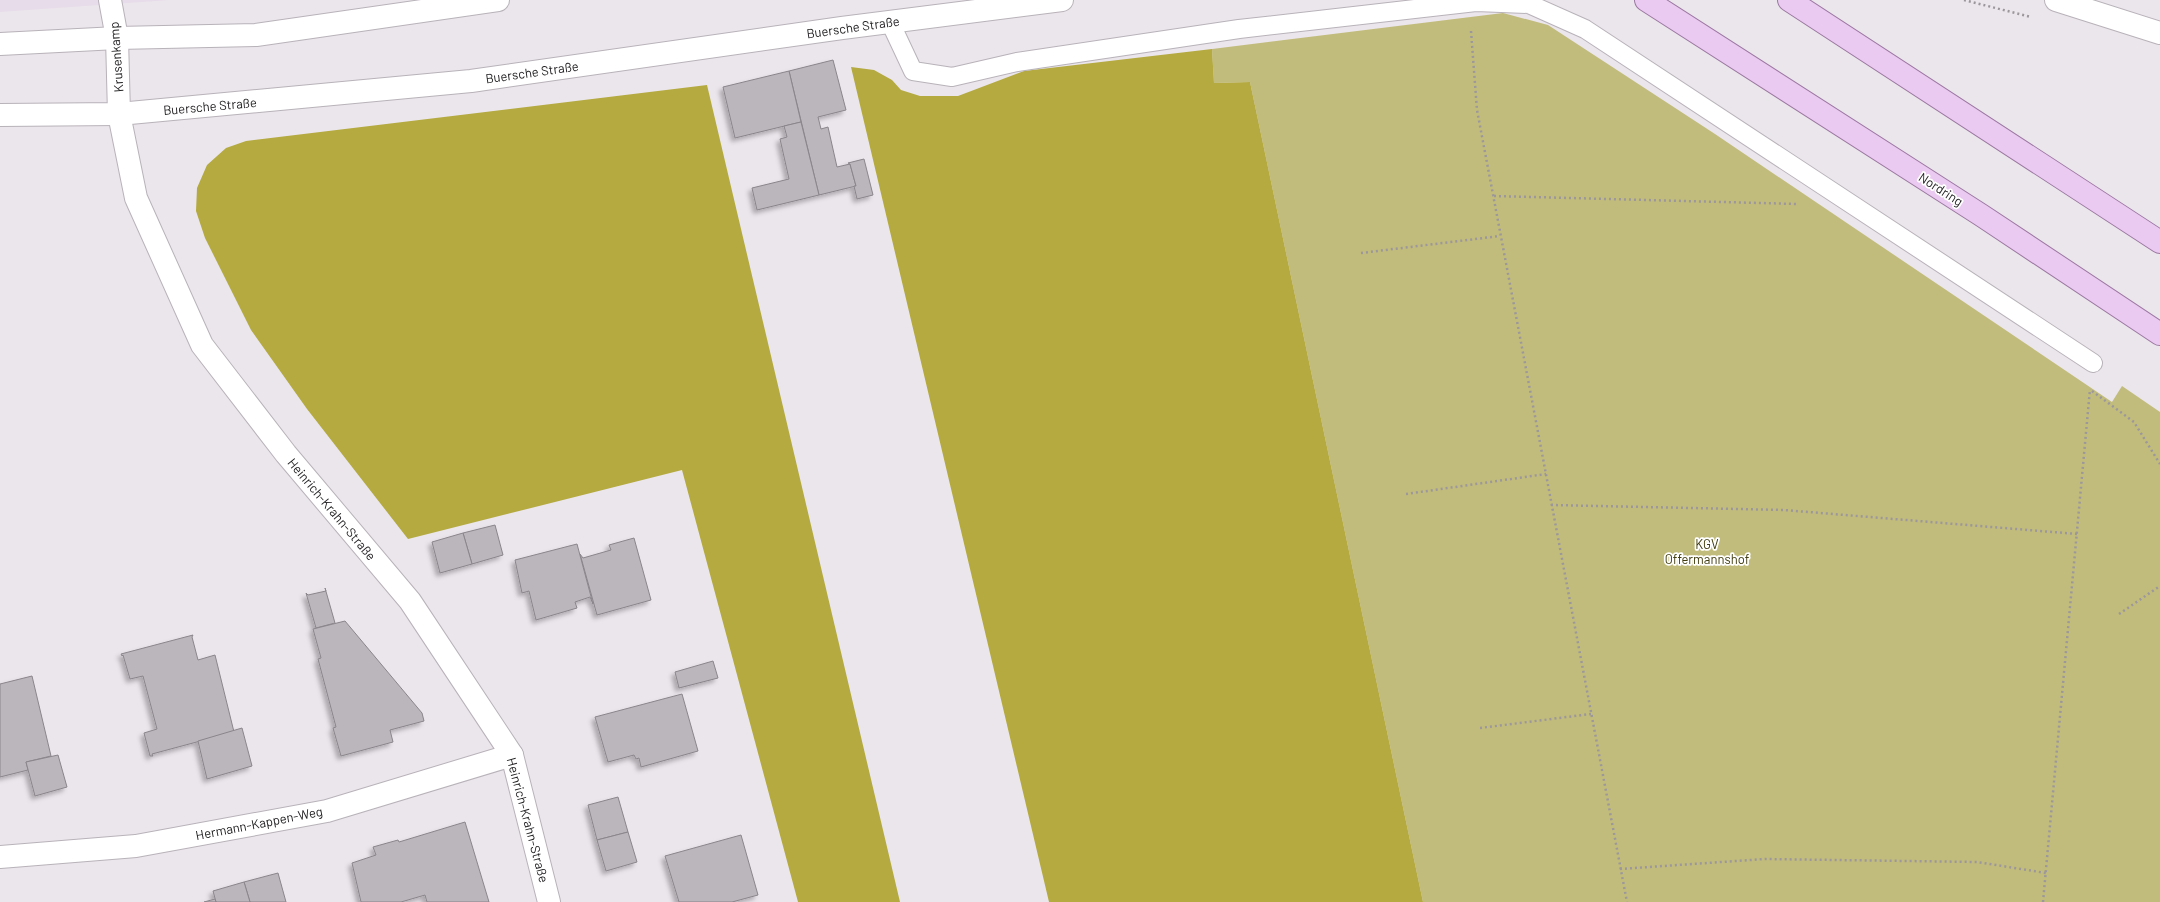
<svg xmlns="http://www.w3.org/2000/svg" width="2160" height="902" viewBox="0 0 2160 902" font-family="Barlow,sans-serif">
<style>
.built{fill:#e7dce9}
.green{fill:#c2bc7c}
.forest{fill:#b4aa40}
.building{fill:#bbb6bc;stroke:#8a858b;filter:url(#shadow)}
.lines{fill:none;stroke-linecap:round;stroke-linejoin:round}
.service-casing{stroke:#b8b2b9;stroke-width:20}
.minor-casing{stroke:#b8b2b9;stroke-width:24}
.secondary-casing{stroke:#b8b2b9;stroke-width:24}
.primary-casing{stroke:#9c78a2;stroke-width:24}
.path{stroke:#9b979b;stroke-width:2.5;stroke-dasharray:2 3;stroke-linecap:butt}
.service{stroke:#fff;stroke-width:18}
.minor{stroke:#fff;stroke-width:22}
.secondary{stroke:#fff;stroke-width:22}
.primary{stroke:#eacaf0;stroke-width:22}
.labels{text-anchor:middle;stroke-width:3.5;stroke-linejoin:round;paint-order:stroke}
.street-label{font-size:13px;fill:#252325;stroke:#fff}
.park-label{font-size:13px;fill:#413d10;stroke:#fff}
</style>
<defs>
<filter id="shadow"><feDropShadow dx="-3.5" dy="3.5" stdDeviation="2" flood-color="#0004"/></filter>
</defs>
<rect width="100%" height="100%" fill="#ebe6ec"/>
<path class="built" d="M 0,0 L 170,0 L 0,12 Z"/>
<path class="green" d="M 1503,13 L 1548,25 L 1715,134 L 2112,402 L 2122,386 L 2160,412 L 2160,902 L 1423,902 L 1250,82 L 1214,83 L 1212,49 Z"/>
<g class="forest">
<path d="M 1212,49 L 1214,83 L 1250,82 L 1423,902 L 1049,902 L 851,67 L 874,70 L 892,80 L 901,90 L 920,96 L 958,96 L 1024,71 Z"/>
<path d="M 707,85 L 900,902 L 798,902 L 682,470 L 408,539 L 307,409 L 251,330 L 205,238 L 196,211 L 197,188 L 207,165 L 226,148 L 246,141 Z"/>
</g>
<g class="building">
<path d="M 833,60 L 846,110 L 818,117 L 821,129 L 828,127 L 837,167 L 850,164 L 856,186 L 819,195 L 789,71 Z"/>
<path d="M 789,71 L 801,122 L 735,138 L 723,87 Z"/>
<path d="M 801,122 L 819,195 L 757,210 L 752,188 L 789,179 L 780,139 L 787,137 L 784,126 Z"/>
<path d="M 864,159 L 873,195 L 857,199 L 854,186 L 856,186 L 850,164 L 848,163 Z"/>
<path d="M 495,525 L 503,555 L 472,564 L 463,533 Z"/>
<path d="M 463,533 L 472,564 L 440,573 L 432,542 Z"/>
<path d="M 634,538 L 651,600 L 597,615 L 580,554 L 583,558 L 611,550 L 609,545 Z"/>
<path d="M 577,544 L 593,604 L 590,597 L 575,602 L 577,608 L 536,620 L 529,591 L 522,593 L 515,560 Z"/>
<path d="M 325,588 L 335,623 L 316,628 L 306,593 L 308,595 L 326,591 Z"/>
<path d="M 345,621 L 422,713 L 424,721 L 390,730 L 393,742 L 341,756 L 333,728 L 336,727 L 318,659 L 321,658 L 313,629 Z"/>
<path d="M 193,635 L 192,637 L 198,660 L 215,655 L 234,732 L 152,754 L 153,756 L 150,756 L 144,733 L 157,729 L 143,676 L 130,679 L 123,655 L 122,656 L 121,654 Z"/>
<path d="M 713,661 L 718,678 L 679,688 L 675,672 Z"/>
<path d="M 32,676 L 51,756 L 26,762 L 28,770 L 0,777 L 0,684 Z"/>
<path d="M 682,694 L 698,751 L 641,767 L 639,758 L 636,759 L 634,755 L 608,762 L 595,717 Z"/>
<path d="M 242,728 L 252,766 L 207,779 L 198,741 Z"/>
<path d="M 58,755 L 67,787 L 35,796 L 26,762 Z"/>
<path d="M 618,797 L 628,832 L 597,840 L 588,805 Z"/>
<path d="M 465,822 L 489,902 L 427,902 L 425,895 L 401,902 L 361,902 L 352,863 L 376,855 L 373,847 L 398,840 L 399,842 Z"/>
<path d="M 628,832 L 637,862 L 606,871 L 597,840 Z"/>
<path d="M 741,835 L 758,895 L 732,902 L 679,902 L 665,856 Z"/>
<path d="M 278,873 L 286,902 L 250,902 L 244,882 Z"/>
<path d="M 244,882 L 250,902 L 216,902 L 213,891 Z"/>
<path d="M 215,899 L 216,902 L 204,902 Z"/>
</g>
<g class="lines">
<g class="service-casing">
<path id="service" d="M 890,22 L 913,71 L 952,77 L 1017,62 L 1239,29 L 1476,2 L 1529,4 L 1585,29 L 2093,363"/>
</g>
<g class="minor-casing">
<g id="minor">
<path d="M 110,0 L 117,38 L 119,114 L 136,198 L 202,345 L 286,454 L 410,601 L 512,755 L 549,902"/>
<path d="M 2056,0 L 2160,33"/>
<path d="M 0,857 L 136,846 L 327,811 L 512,755"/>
</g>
</g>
<g class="secondary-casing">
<g id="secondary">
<path d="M 0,44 L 117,38 L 256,35 L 498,0"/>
<path d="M 0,115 L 119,114 L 471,81 L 842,28 L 1062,0"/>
</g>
</g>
<g class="primary-casing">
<g id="primary">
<path d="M 1646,0 L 1981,215 L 2160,334"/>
<path d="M 1789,0 L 2160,242"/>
</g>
</g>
<g class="path">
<path d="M 1964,0 L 2031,17"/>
<path d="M 1471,31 L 1477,110 L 1627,902"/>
<path d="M 1494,196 L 1798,204"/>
<path d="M 1361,253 L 1500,236"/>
<path d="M 2092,391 L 2134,422 L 2160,464"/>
<path d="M 1406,494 L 1546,474"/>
<path d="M 1551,505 L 1784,510 L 2077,534"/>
<path d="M 2119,614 L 2160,586"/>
<path d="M 1480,728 L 1591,714"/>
<path d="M 1620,869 L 1765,859 L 1977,862 L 2046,873"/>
<path d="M 2043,902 L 2090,389"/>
</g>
<use href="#service" class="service"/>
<use href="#minor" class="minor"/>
<use href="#secondary" class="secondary"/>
<use href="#primary" class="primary"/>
</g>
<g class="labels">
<g class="street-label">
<text transform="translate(853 27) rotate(-8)" y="5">Buersche Straße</text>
<text transform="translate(116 57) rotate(-94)" y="5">Krusenkamp</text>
<text transform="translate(532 72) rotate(-8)" y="5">Buersche Straße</text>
<text transform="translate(210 106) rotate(-5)" y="5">Buersche Straße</text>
<text transform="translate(1941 189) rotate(33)" y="5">Nordring</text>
<text transform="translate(332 509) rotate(50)" y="5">Heinrich-Krahn-Straße</text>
<text transform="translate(528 820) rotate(75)" y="5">Heinrich-Krahn-Straße</text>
<text transform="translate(259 823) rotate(-11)" y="5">Hermann-Kappen-Weg</text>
</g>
<g class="park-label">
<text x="1707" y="549">KGV<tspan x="1707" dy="15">Offermannshof</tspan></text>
</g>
</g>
</svg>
